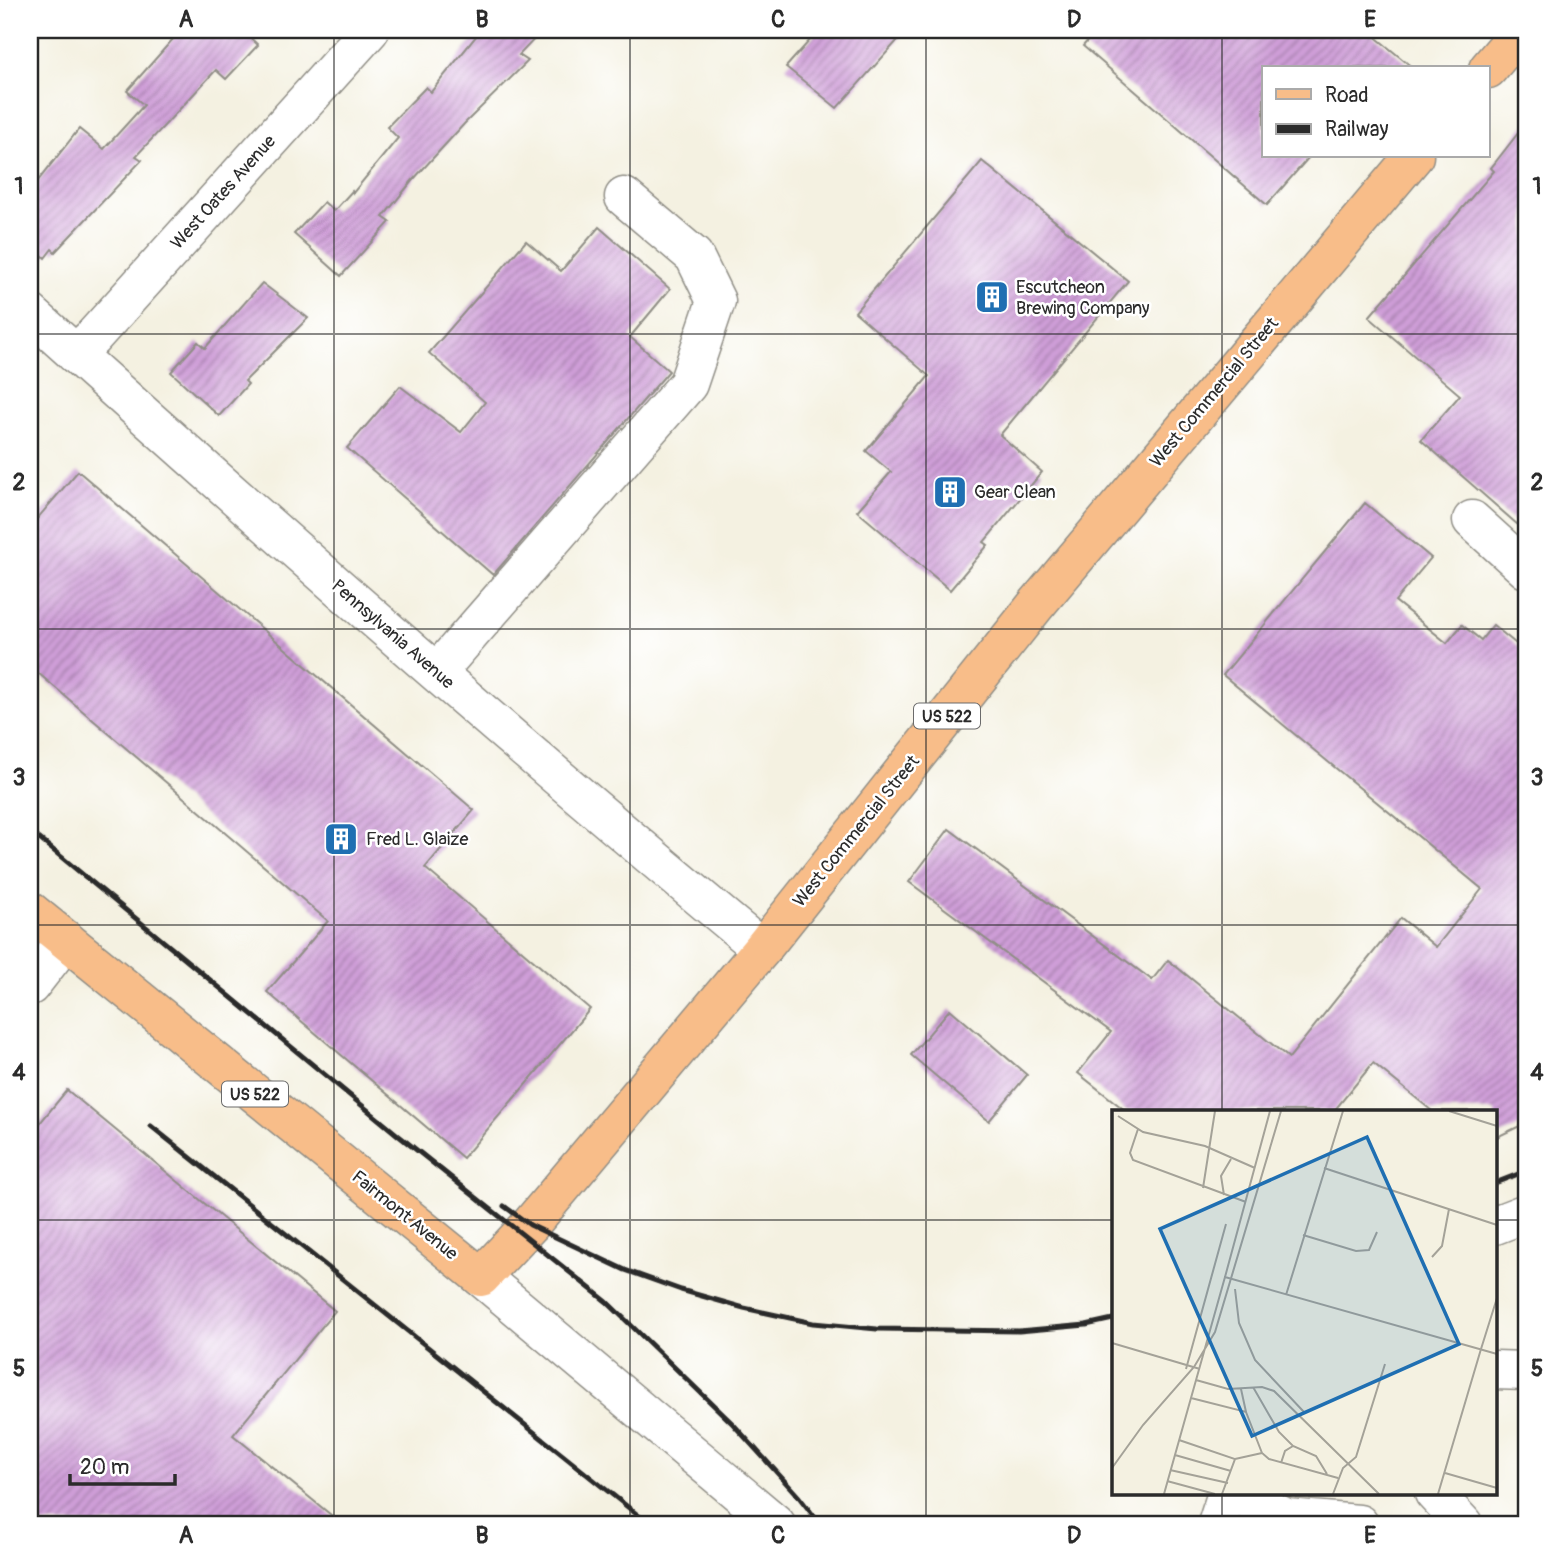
<svg xmlns="http://www.w3.org/2000/svg" width="1556" height="1554" viewBox="0 0 1556 1554" font-family="Pangolin,sans-serif">
<style>
.building{fill:url(#building-hatch)}
.lines{fill:none;stroke-linecap:round;stroke-linejoin:round}
.minor-casing{stroke:#908e86;stroke-width:41}
.major-casing{stroke:#908e86;stroke-width:41}
.minor{stroke:#fff;stroke-width:38}
.major{stroke:#f8bd89;stroke-width:38}
.rail{stroke:#2b2b2b;stroke-width:5}
.grid{fill:none;stroke:#2b2b2b;stroke-width:2;stroke-opacity:0.55}
.labels{text-anchor:middle;stroke-width:5;stroke-linejoin:round;paint-order:stroke}
.shield{fill:#fff;stroke:#6b6b6b;stroke-width:2}
.shield-label{font-size:16px;font-weight:bold;fill:#2b2b2b}
.street-label{font-size:18px;fill:#2b2b2b;stroke:#fff}
.poi-label{font-size:18px;fill:#2b2b2b;stroke:#fff;text-anchor:start}
.inset-road{fill:none;stroke:#a4a298;stroke-width:2}
.view{fill:#1f6fb2;fill-opacity:0.15;stroke:#1f6fb2;stroke-width:3.5}
.inset-edge{fill:none;stroke:#2b2b2b;stroke-width:3.5}
.neatline{fill:none;stroke:#2b2b2b;stroke-width:2.5}
.grid-label{font-size:23px;text-anchor:middle;font-weight:bold;fill:#2b2b2b}
</style>
<defs>
<pattern id="building-hatch" width="6" height="6" patternUnits="userSpaceOnUse" patternTransform="scale(1.75)"><rect width="6" height="6" fill="#cf9ed8"/><path d="M-1 1l2-2M0 6l6-6M5 7l2-2" fill="none" stroke="#a881af"/></pattern>
</defs>
<rect width="100%" height="100%" fill="#fff"/>
<filter id="ink" filterUnits="userSpaceOnUse"><feTurbulence type="fractalNoise" baseFrequency=".0143" numOctaves="2"/><feDisplacementMap in="SourceGraphic" scale="14" xChannelSelector="R" yChannelSelector="G"/><feConvolveMatrix kernelMatrix="1 2 1 2 8 2 1 2 1" color-interpolation-filters="sRGB"/></filter>
<filter id="wash" filterUnits="userSpaceOnUse"><feTurbulence type="fractalNoise" baseFrequency=".00686" numOctaves="4" result="noise"/><feDisplacementMap in="SourceGraphic" scale="28" xChannelSelector="R" yChannelSelector="G"/><feGaussianBlur stdDeviation="1.57" result="paint"/><feColorMatrix in="noise" values="0 0 0 0 0 0 0 0 0 0 0 0 0 0 0 0 0 1.4 0 .05"/><feComposite in="paint" operator="in"/></filter>
<g filter="url(#wash)">
<rect width="100%" height="100%" fill="#f4f1e1"/>
<g id="blocks">
<g class="building">
<path d="M 181,30 L 242,30 L 258,45 L 226,79 L 216,70 L 136,156 L 142,160 L 55,252 L 52,249 L 45,258 L 30,243 L 30,191 L 79,129 L 104,149 L 144,105 L 127,91 Z"/>
<path d="M 481,30 L 543,30 L 519,55 L 528,61 L 465,123 L 412,181 L 383,217 L 390,222 L 341,276 L 294,234 L 324,202 L 334,211 L 352,191 L 353,193 L 398,138 L 387,127 L 426,87 L 431,92 Z"/>
<path d="M 819,30 L 907,30 L 837,108 L 786,67 Z"/>
<path d="M 1097,30 L 1367,30 L 1413,68 L 1264,68 L 1264,156 L 1310,156 L 1267,205 L 1083,46 Z"/>
<path d="M 1526,123 L 1526,532 L 1421,440 L 1460,395 L 1369,317 L 1494,171 L 1491,168 Z"/>
<path d="M 982,161 L 1128,281 L 1000,435 L 1042,472 L 984,542 L 988,545 L 950,590 L 857,511 L 891,472 L 866,451 L 929,376 L 855,312 Z"/>
<path d="M 599,227 L 670,289 L 630,337 L 669,371 L 493,575 L 347,448 L 400,386 L 461,432 L 485,402 L 429,353 L 526,241 L 561,271 Z"/>
<path d="M 262,283 L 308,318 L 245,381 L 248,384 L 219,416 L 171,372 L 198,342 L 205,348 Z"/>
<path d="M 78,471 L 474,810 L 425,868 L 590,1009 L 463,1158 L 267,992 L 328,921 L 30,666 L 30,527 Z"/>
<path d="M 1365,503 L 1431,558 L 1395,601 L 1447,643 L 1462,625 L 1481,640 L 1493,625 L 1526,652 L 1526,1123 L 1495,1138 L 1495,1111 L 1432,1111 L 1373,1063 L 1334,1111 L 1126,1111 L 1078,1073 L 1111,1032 L 909,882 L 949,829 L 1152,980 L 1168,960 L 1289,1058 L 1401,918 L 1436,947 L 1482,889 L 1223,675 Z"/>
<path d="M 950,1009 L 1027,1075 L 989,1121 L 911,1055 Z"/>
<path d="M 67,1090 L 335,1311 L 233,1435 L 342,1524 L 30,1524 L 30,1135 Z"/>
</g>
</g>
</g>
<g filter="url(#ink)">
<use href="#blocks" fill-opacity="0" stroke="#908e86" stroke-width="2"/>
<g class="lines">
<g class="minor-casing">
<g id="minor">
<path d="M 30,313 C 270,529 513,743 762,949"/>
<path d="M 75,354 L 92,338 L 370,30"/>
<path d="M 1472,520 L 1526,569"/>
<path d="M 437,672 L 688,384 L 716,301 L 694,256 L 624,197"/>
<path d="M 30,986 L 66,940"/>
<path d="M 1495,1225 L 1526,1213"/>
<path d="M 481,1277 L 776,1524"/>
<path d="M 1495,1370 L 1526,1371"/>
<path d="M 1231,1493 L 1287,1518 L 1359,1524"/>
<path d="M 1434,1493 L 1463,1524"/>
<path d="M 1217,1524 L 1227,1493"/>
</g>
</g>
<g class="major-casing">
<g id="major">
<path d="M 1488,69 L 1521,30"/>
<path d="M 30,911 L 481,1277 L 530,1225 L 762,949 L 1036,605 L 1414,156"/>
</g>
</g>
<use href="#minor" class="minor"/>
<use href="#major" class="major"/>
<g class="rail">
<path d="M 30,831 L 399,1136 L 607,1302 L 733,1424 L 799,1497 L 820,1524"/>
<path d="M 151,1126 L 649,1524"/>
<path d="M 1495,1183 L 1526,1171"/>
<path d="M 504,1206 L 530,1225 L 625,1270 L 681,1290 L 744,1308 L 813,1323 L 877,1329 L 1019,1331 L 1086,1325 L 1113,1319"/>
</g>
</g>
</g>
<path class="grid" d="M 334,30 L 334,1524M 630,30 L 630,1524M 926,30 L 926,1524M 1222,30 L 1222,1111M 30,334 L 1526,334M 30,629 L 1526,629M 30,925 L 1526,925M 30,1220 L 1113,1220M 1495,1220 L 1526,1220M 1222,1493 L 1222,1524"/>
<defs>
<g id="building-square" transform="scale(1.75)"><rect x="-9" y="-9" width="18" height="18" rx="4" fill="#1f6fb2" stroke="#fff"/><path d="M-4-6H4V6H1V3H-1V6H-4ZM-2.5-4.3h1.7v1.8h-1.7ZM.8-4.3h1.7v1.8H.8ZM-2.5-1h1.7V.8h-1.7ZM.8-1h1.7V.8H.8Z" fill="#fff"/></g>
</defs>
<g fill-rule="evenodd">
<use href="#building-square" x="992" y="297"/>
<use href="#building-square" x="950" y="492"/>
<use href="#building-square" x="341" y="839"/>
</g>
<g class="labels">
<g class="shield">
<rect x="914" y="703.5" width="66" height="25" rx="5"/>
<rect x="222" y="1081.5" width="66" height="25" rx="5"/>
</g>
<g class="shield-label">
<text x="947" y="722">US 522</text>
<text x="255" y="1100">US 522</text>
</g>
<g class="street-label">
<text transform="translate(223 192) rotate(-48)" y="6">West Oates Avenue</text>
<text transform="translate(1214 392) rotate(-50)" y="6">West Commercial Street</text>
<text transform="translate(393 634) rotate(41)" y="6">Pennsylvania Avenue</text>
<text transform="translate(856 831) rotate(-51)" y="6">West Commercial Street</text>
<text transform="translate(405 1215) rotate(39)" y="6">Fairmont Avenue</text>
</g>
<g class="poi-label">
<text x="1016" y="293">Escutcheon<tspan x="1016" dy="21">Brewing Company</tspan></text>
<text x="974" y="498">Gear Clean</text>
<text x="366" y="845">Fred L. Glaize</text>
</g>
</g>
<g transform="translate(1112 1110)">
<rect width="385" height="385" fill="#f4f1e1"/>
<path class="inset-road" d="M 158,1 L 113,167 L 385,244M 337,1 L 385,16M 6,6 L 31,22 L 93,36 L 143,58M 26,19 L 18,43 L 21,50 L 134,92M 212,58 L 385,115M 91,78 L 103,1M 112,85 L 109,66 L 119,49M 191,125 L 244,141 L 257,140 L 265,122M 320,147 L 330,136 L 337,99M 123,179 L 127,213 L 143,250 L 192,302M 174,185 L 231,1M 0,233 L 88,259M 369,239 L 385,188M 74,259 L 114,114M 84,270 L 116,279 L 150,277 L 162,281 L 267,384M 141,277 L 167,322 L 181,336 L 204,346 L 215,364M 79,288 L 134,302 L 129,279M 134,302 L 150,343 L 157,349 L 226,368M 67,330 L 123,349 L 110,384M 63,345 L 119,361M 123,349 L 150,343M 169,353 L 173,341 L 181,336M 0,358 L 31,315 L 82,257 L 103,222 L 169,1M 58,360 L 116,373M 333,363 L 385,378M 55,371 L 103,384M 52,384 L 113,167M 221,384 L 231,358 L 244,347 L 273,254M 326,384 L 369,239"/>
<path class="view" d="M 255,27 L 347,234 L 140,326 L 48,119 Z"/>
<rect width="385" height="385" class="inset-edge"/>
</g>
<rect width="1556" height="1554" fill="none" stroke="#fff" stroke-width="77"/>
<rect x="1262" y="66" width="228" height="91" fill="#ffffff" stroke="#aaaaaa" stroke-width="2"/>
<rect x="1276" y="89" width="35" height="10" fill="#f8bd89" stroke="#aaaaaa" stroke-width="2"/>
<text x="1325" y="102" font-size="21" fill="#2b2b2b">Road</text>
<rect x="1276" y="124" width="35" height="10" fill="#2b2b2b" stroke="#aaaaaa" stroke-width="2"/>
<text x="1325" y="136" font-size="21" fill="#2b2b2b">Railway</text>
<path d="M70 1474v10h105v-10" fill="none" stroke="#2b2b2b" stroke-width="3.5"/>
<text x="80" y="1474" font-size="21" fill="#2b2b2b" stroke="#ffffff" stroke-width="5" paint-order="stroke">20 m</text>
<rect x="38" y="38" width="1480" height="1478" class="neatline"/>
<g class="grid-label">
<text x="186" y="27">A</text>
<text x="482" y="27">B</text>
<text x="778" y="27">C</text>
<text x="1074" y="27">D</text>
<text x="1370" y="27">E</text>
<text x="19" y="194">1</text>
<text x="1537" y="194">1</text>
<text x="19" y="490">2</text>
<text x="1537" y="490">2</text>
<text x="19" y="785">3</text>
<text x="1537" y="785">3</text>
<text x="19" y="1080">4</text>
<text x="1537" y="1080">4</text>
<text x="19" y="1376">5</text>
<text x="1537" y="1376">5</text>
<text x="186" y="1543">A</text>
<text x="482" y="1543">B</text>
<text x="778" y="1543">C</text>
<text x="1074" y="1543">D</text>
<text x="1370" y="1543">E</text>
</g>
</svg>
